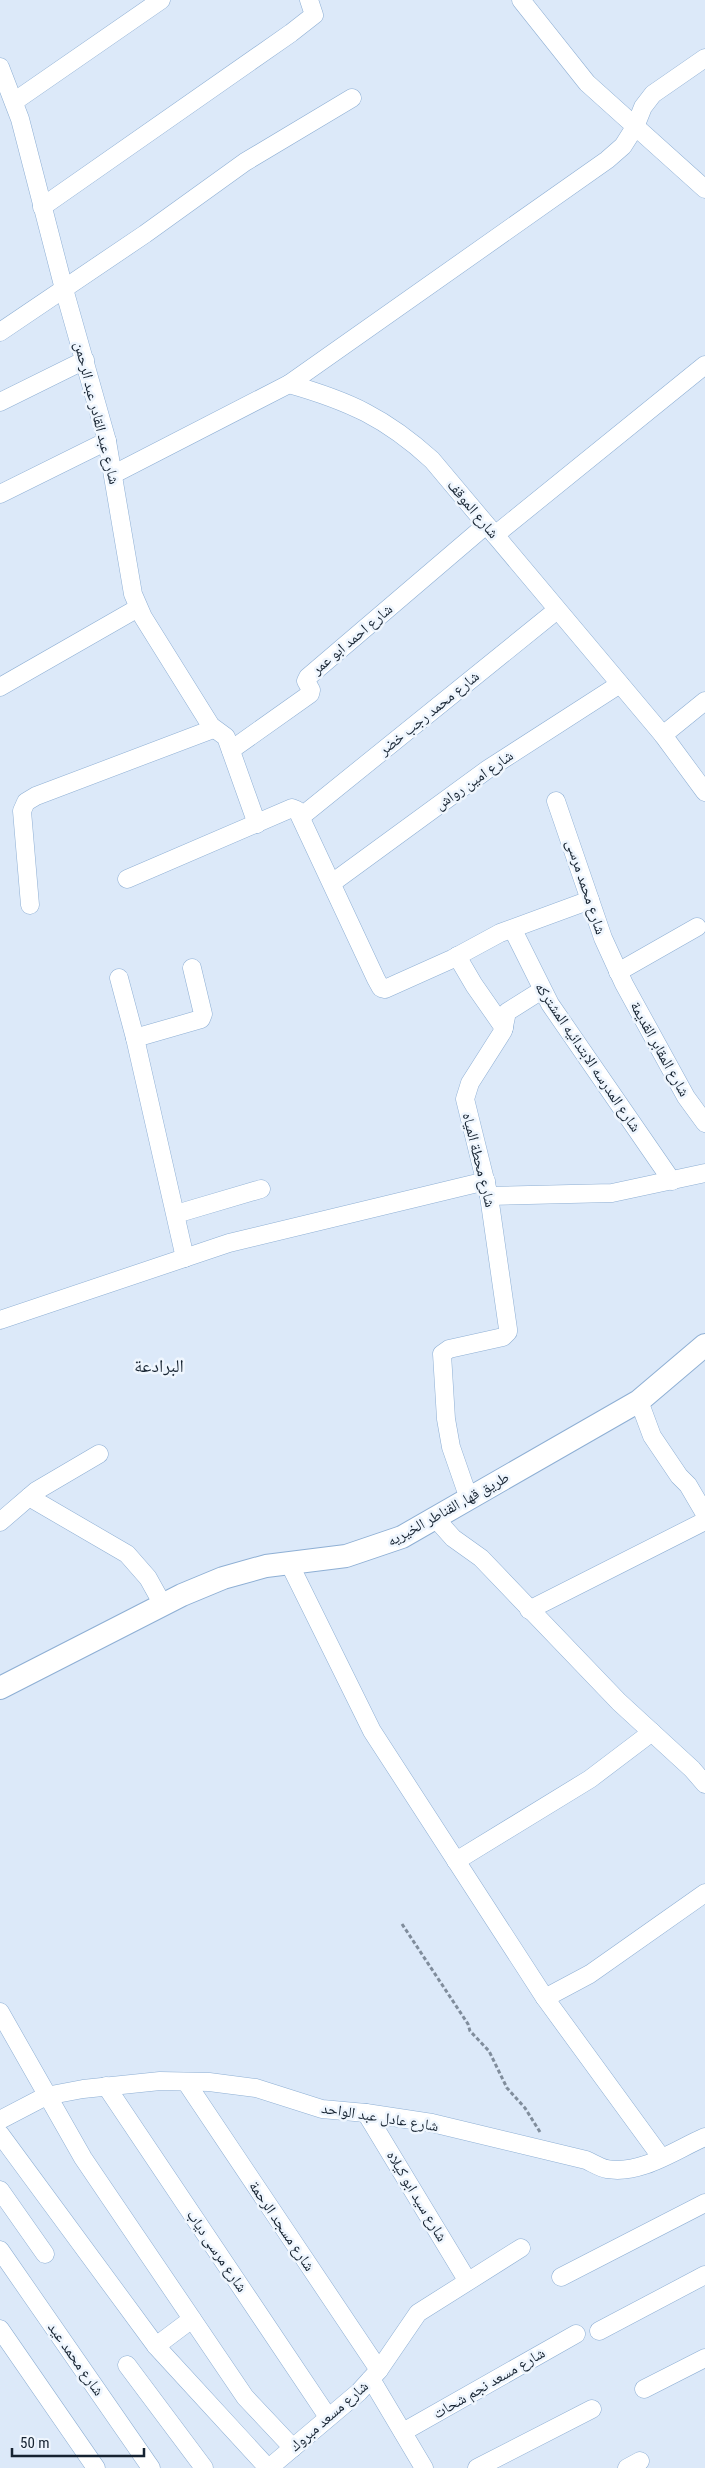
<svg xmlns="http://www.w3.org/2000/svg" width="705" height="2468" viewBox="0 0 705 2468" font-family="'Roboto Condensed','Noto Naskh Arabic',sans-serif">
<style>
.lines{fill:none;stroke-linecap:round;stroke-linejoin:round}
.minor-casing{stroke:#8eafd4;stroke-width:19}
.tertiary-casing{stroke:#8eafd4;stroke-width:24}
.path{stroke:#808d9c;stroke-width:3;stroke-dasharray:4 2.5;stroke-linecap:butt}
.minor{stroke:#fff;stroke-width:18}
.tertiary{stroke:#fff;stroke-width:22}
.labels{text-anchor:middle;stroke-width:5;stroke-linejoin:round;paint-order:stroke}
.street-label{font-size:15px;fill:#162331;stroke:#eff6fe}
.quarter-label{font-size:18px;fill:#162331;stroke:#eff6fe}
</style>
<rect width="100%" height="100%" fill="#dce9f9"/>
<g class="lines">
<g class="minor-casing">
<g id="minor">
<path d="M 521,0 L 587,83 L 705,189"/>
<path d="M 0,67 L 20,119 L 64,289 L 107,441 L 133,594 L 143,617 L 211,726 L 226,737 L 257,824"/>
<path d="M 15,101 L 161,0"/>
<path d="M 42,207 L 291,33 L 314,15 L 309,0"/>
<path d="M 0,332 L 145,234 L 245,162 L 352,98"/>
<path d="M 289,384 C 349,401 386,418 432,460 L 663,735 L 705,792"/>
<path d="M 0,402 L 85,360"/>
<path d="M 114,474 L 289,384 L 607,160 L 623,146 L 635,127 L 643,107 L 653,94 L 705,58"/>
<path d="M 0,494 L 107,441"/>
<path d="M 495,535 L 705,365"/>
<path d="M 0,687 L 138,608"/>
<path d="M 663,735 L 705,701"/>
<path d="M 231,750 L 310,694 L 311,690 L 306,681 L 308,677 L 486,525"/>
<path d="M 556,801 L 603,938 L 624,984 L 686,1097 L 705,1123"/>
<path d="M 302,816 L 557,610"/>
<path d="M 127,879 L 292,808 L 297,810 L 376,979 L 381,988 L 385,989 L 452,959 L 500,933 L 590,900"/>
<path d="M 332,883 L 488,769 L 620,684"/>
<path d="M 30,905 L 22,811 L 26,802 L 36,796 L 213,729"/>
<path d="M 513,930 L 550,1004 L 672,1181"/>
<path d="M 457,956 L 474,985 L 504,1028"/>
<path d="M 618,972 L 697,927"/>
<path d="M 119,978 L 135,1038 L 185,1258"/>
<path d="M 135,1038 L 201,1019 L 203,1014 L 192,968"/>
<path d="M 489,1196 L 612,1193 L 705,1173"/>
<path d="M 176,1214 L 261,1189"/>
<path d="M 0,1320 L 229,1243 L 486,1181"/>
<path d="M 639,1401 L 652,1436 L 679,1476 L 688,1485 L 705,1514"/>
<path d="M 29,1497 L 127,1554 L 148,1578 L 163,1605"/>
<path d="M 469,1499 L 451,1447 L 446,1419 L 442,1354 L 449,1349 L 503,1337 L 508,1332 L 508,1329 L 489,1196 L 465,1099 L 470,1083 L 503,1031 L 507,1012 L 542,990"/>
<path d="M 436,1519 L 453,1538 L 481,1558 L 619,1702 L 692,1769 L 705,1784"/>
<path d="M 0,1522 L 36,1491 L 99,1454"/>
<path d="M 289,1563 L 372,1731 L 545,1998 L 661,2157"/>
<path d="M 529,1610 L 705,1521"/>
<path d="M 456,1861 L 590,1779 L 652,1732"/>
<path d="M 545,1998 L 590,1974 L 705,1893"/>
<path d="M 0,2012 L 83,2158 L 245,2397 L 293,2448"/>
<path d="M 186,2082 L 379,2370"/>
<path d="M 106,2086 L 328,2417"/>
<path d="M 366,2113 L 467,2280"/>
<path d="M 0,2120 L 46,2096 L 83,2089 L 160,2081 L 209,2082 L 256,2088 L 322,2109 L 366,2113 L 432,2123 L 586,2160 C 593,2163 600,2168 607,2169 C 641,2175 675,2150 705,2137"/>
<path d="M 0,2134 L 156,2346 L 268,2468"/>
<path d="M 0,2190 L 45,2254"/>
<path d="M 0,2250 L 151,2468"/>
<path d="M 561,2277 L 705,2203"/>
<path d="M 0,2329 L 96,2468"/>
<path d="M 599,2331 L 705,2275"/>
<path d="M 156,2346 L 192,2319"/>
<path d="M 127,2365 L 204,2468"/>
<path d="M 371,2379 L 424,2468"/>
<path d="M 644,2389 L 705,2358"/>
<path d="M 403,2432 L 576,2334"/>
<path d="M 269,2468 L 359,2392 L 379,2370 L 418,2313 L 521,2248"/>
<path d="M 477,2468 L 592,2409"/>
<path d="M 627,2468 L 640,2461"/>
</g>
</g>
<g class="tertiary-casing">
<path id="tertiary" d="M 0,1688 L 182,1595 L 223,1578 L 266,1566 L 346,1556 L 402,1537 L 639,1401 L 705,1345"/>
</g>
<path class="path" d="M 402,1924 L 468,2024 L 470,2031 L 489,2051 L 507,2088 L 525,2108 L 540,2132"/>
<use href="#minor" class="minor"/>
<use href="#tertiary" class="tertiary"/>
</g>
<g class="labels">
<g class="street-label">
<text transform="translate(97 413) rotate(76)" y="5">شارع عبد القادر عبد الرحمن</text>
<text transform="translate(473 509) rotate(50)" y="5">شارع الموقف</text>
<text transform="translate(352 639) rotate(-40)" y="5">شارع احمد ابو عمر</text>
<text transform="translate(429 713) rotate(-39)" y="5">شارع محمد رجب خضر</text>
<text transform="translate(474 780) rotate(-35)" y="5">شارع امين رواش</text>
<text transform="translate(586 887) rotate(72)" y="5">شارع محمد مرسى</text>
<text transform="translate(660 1049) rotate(61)" y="5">شارع المقابر القديمة</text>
<text transform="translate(588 1057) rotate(56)" y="5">شارع المدرسه الابتدائيه المشتركه</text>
<text transform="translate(479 1160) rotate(76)" y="5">شارع محطة المياه</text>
<text transform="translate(448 1509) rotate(-29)" y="5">طريق قها, القناطر الخيريه</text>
<text transform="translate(380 2117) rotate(9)" y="5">شارع عادل عبد الواحد</text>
<text transform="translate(417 2196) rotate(59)" y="5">شارع سيد ابو كيلاه</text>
<text transform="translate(282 2226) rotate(56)" y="5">شارع مسجد الرحمة</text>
<text transform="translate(217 2251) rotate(56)" y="5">شارع مرسى دياب</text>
<text transform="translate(76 2359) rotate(55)" y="5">شارع محمد عيد</text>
<text transform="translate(489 2383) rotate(-30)" y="5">شارع مسعد نجم شحات</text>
<text transform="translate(329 2416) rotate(-41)" y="5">شارع مسعد مبروك</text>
</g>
<g class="quarter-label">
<text x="159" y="1372">البرادعة</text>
</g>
</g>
<path d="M12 2448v8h132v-8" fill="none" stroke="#162331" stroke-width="2.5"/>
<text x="20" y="2448" font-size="15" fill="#162331" stroke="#eff6fe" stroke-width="4" paint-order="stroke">50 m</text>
</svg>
